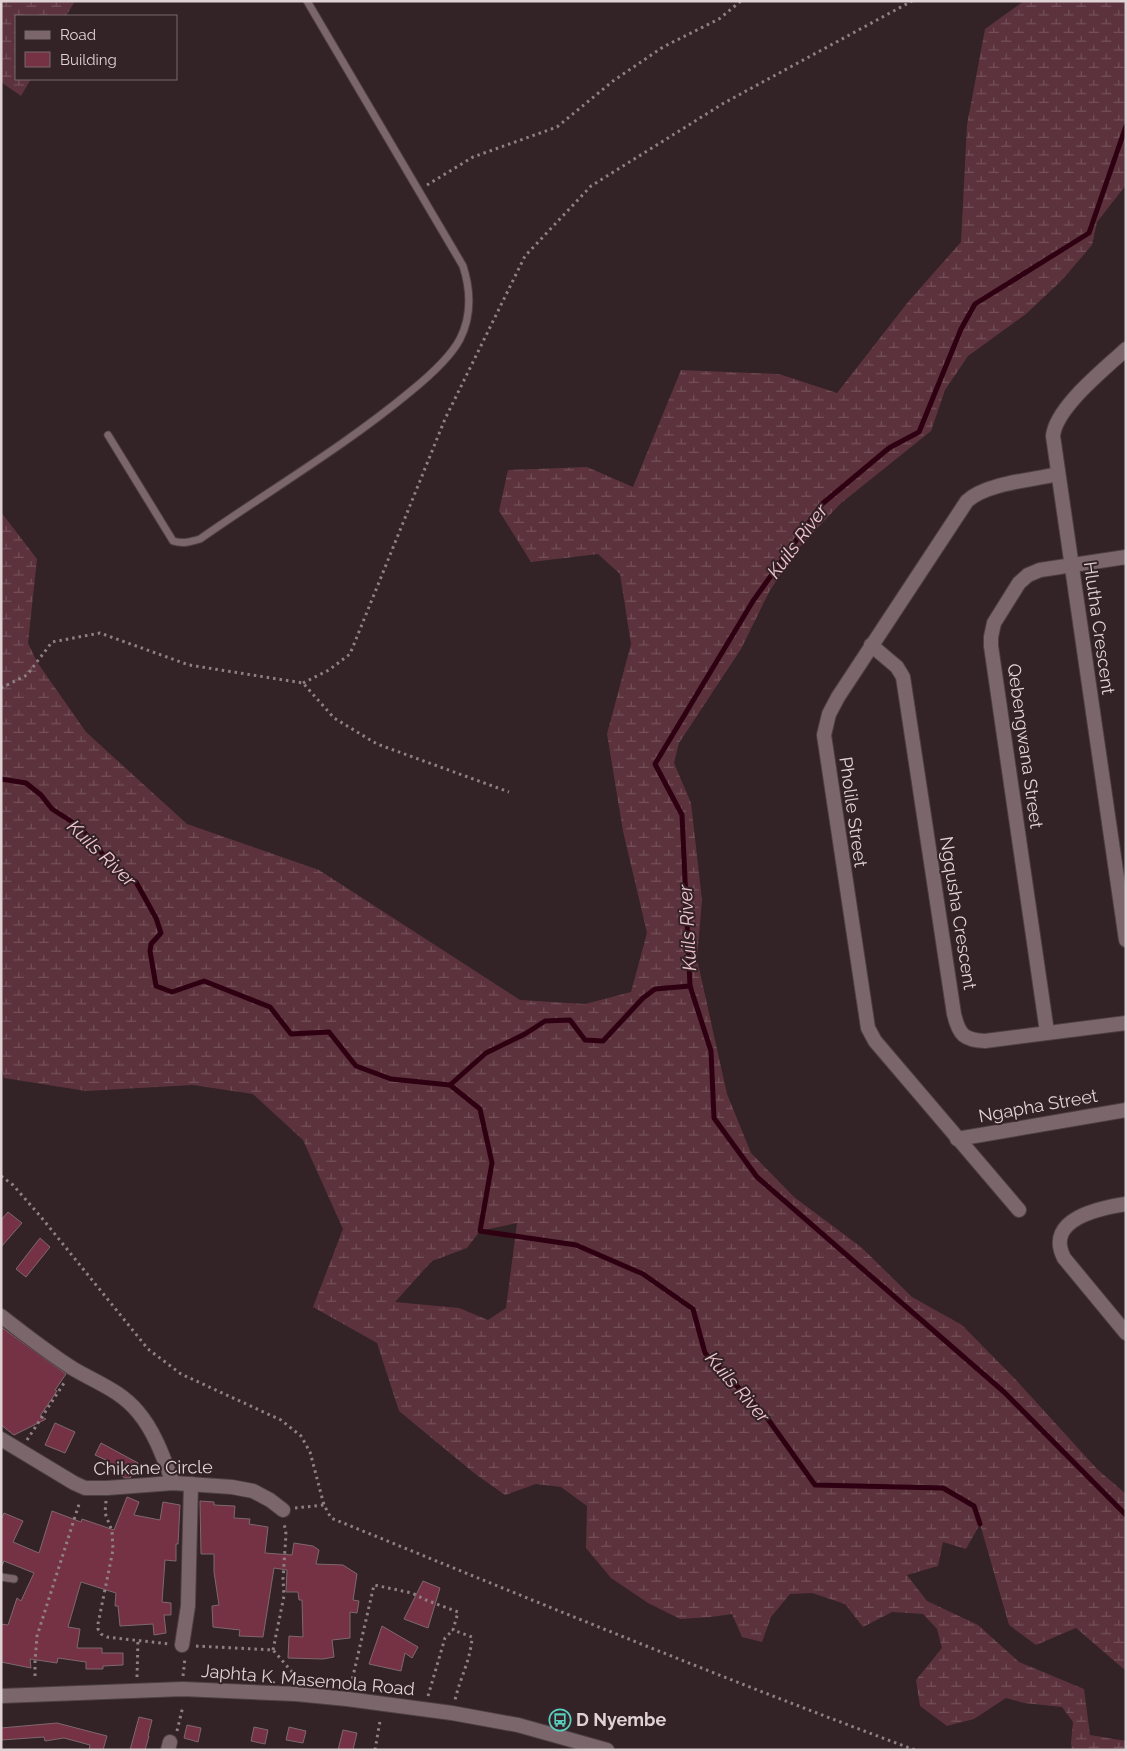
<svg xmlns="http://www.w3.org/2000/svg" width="1127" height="1751" viewBox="0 0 1127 1751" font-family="Raleway,sans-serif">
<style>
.wetland{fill:url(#wetland-marsh);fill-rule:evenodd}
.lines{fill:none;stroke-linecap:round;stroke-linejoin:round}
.stream{stroke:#2f0011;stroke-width:5}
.building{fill:#763245;stroke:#7d696d}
.service-casing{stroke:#4d3f43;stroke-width:9}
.minor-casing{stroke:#4d3f43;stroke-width:16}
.secondary-casing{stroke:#4d3f43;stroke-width:16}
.path{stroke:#8f8084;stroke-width:3;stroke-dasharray:2.5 4;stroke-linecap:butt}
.service{stroke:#7b676b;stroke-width:7}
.minor{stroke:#7b676b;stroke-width:14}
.secondary{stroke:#7b676b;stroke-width:14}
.labels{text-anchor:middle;stroke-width:4;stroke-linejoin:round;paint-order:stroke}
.street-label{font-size:18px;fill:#dfd3d6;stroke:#332226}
.poi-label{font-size:18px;font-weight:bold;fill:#dfd3d6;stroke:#332226;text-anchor:start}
.water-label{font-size:19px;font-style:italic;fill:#f1c5ce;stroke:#332226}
</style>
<defs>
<pattern id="wetland-marsh" width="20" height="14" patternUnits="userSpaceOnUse" patternTransform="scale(1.25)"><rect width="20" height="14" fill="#5c333d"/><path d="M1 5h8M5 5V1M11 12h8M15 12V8" fill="none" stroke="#735058"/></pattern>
</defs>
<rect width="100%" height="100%" fill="#332226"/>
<g class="wetland">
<path d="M 1,1 L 75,1 L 66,16 L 16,16 L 16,79 L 31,79 L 21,96 L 1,82 Z"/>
<path d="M 1024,1 L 1126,1 L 1126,185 L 1097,222 L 1092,245 L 1062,280 L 1026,314 L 968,356 L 945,390 L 931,431 L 840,504 L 796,551 L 769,592 L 741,649 L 679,743 L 674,763 L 691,803 L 702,900 L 697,959 L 727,1094 L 751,1153 L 794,1197 L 861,1247 L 912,1297 L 962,1325 L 1016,1380 L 1097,1469 L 1126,1494 L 1126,1671 L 1076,1628 L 1036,1645 L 1009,1625 L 980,1524 L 966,1549 L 943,1542 L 938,1566 L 907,1575 L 927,1601 L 978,1625 L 1019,1662 L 1084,1689 L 1090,1735 L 1126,1741 L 1126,1750 L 1072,1750 L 1071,1743 L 1073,1722 L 1062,1707 L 1024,1703 L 1006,1698 L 974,1719 L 947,1726 L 920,1706 L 916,1680 L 942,1648 L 937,1629 L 923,1614 L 892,1612 L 863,1627 L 845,1604 L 812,1593 L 790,1594 L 771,1617 L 762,1642 L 742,1637 L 732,1614 L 711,1617 L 680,1619 L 648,1603 L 611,1578 L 586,1548 L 587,1506 L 561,1487 L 536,1484 L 505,1495 L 474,1473 L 399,1411 L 377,1343 L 313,1307 L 343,1229 L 303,1140 L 253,1094 L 193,1085 L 86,1091 L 4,1078 L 1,1067 L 1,512 L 37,559 L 28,643 L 37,662 L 86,732 L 187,824 L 319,870 L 520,1000 L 585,1004 L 631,992 L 647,933 L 623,831 L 607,734 L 631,644 L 620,574 L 598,554 L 531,562 L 499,511 L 508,470 L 587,467 L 633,487 L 681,370 L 779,374 L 837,393 L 908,302 L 961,242 L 967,125 L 985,29 ZM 517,1223 L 506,1308 L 488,1320 L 459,1308 L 395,1302 L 432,1261 L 467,1248 L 480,1231 Z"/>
</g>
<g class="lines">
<g class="stream">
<path d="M 1126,126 L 1089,233 L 975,304 L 961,329 L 919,432 L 889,448 L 822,504 L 753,601 L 655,764 L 682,815 L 690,986 L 711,1051 L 714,1118 L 757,1177 L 1004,1392 L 1126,1515"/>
<path d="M 1,779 L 26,783 L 41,795 L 52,809 L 80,827 L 117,871 L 136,882 L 156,918 L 161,933 L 151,944 L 150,951 L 156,986 L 172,992 L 204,981 L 270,1007 L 291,1034 L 329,1032 L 356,1066 L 391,1079 L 450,1085 L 480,1109 L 492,1163 L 480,1231 L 576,1245 L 643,1274 L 693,1309 L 705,1353 L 765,1415 L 815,1485 L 943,1488 L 974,1506 L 980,1524"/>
<path d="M 450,1085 L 486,1053 L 525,1034 L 545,1021 L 570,1020 L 585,1040 L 603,1041 L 643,998 L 655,989 L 690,986"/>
</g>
</g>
<g class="building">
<path d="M 8,1212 L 22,1223 L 1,1247 L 1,1220 Z"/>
<path d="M 40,1238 L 50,1247 L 26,1277 L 16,1269 Z"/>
<path d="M 1,1327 L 66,1374 L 55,1390 L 57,1391 L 40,1416 L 46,1419 L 14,1435 L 1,1425 Z"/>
<path d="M 55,1423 L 75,1432 L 65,1453 L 45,1445 Z"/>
<path d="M 101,1443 L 138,1463 L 130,1478 L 125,1478 L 105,1466 L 108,1461 L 95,1455 Z"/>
<path d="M 127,1497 L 139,1502 L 134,1515 L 160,1520 L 163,1502 L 180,1505 L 178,1544 L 176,1544 L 176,1561 L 165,1560 L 162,1602 L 171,1603 L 171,1615 L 164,1615 L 166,1633 L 154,1635 L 153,1624 L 120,1626 L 118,1606 L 115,1606 L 116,1593 L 81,1582 L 68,1627 L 80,1629 L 77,1648 L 102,1648 L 102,1653 L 123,1653 L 123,1665 L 103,1666 L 103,1669 L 86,1669 L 86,1662 L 58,1658 L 57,1663 L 30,1659 L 31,1668 L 1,1662 L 1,1624 L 8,1625 L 17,1598 L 21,1601 L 34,1573 L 4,1561 L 1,1568 L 1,1520 L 4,1513 L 23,1521 L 13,1542 L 39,1553 L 52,1511 L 81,1522 L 82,1519 L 114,1530 Z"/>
<path d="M 200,1501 L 214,1502 L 214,1505 L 235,1506 L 234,1518 L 250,1519 L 249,1524 L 268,1527 L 265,1553 L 292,1555 L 294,1543 L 313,1546 L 319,1550 L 316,1564 L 343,1565 L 357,1574 L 353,1600 L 359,1601 L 357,1613 L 350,1612 L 350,1638 L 332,1640 L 334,1657 L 323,1659 L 288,1658 L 289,1636 L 303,1637 L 302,1600 L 299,1600 L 298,1592 L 286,1592 L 287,1570 L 274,1568 L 263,1637 L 239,1636 L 240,1630 L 213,1627 L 212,1606 L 219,1605 L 214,1572 L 214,1554 L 201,1554 Z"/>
<path d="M 423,1581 L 440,1588 L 428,1628 L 404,1619 Z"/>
<path d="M 382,1626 L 418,1647 L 412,1658 L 405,1653 L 401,1671 L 369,1664 Z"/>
<path d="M 139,1717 L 152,1720 L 148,1736 L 149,1736 L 145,1750 L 130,1750 Z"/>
<path d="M 57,1723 L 107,1736 L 103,1750 L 89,1750 L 90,1745 L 64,1738 L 45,1741 L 44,1737 L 1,1740 L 1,1728 Z"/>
<path d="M 187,1725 L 201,1728 L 198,1742 L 184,1738 Z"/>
<path d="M 254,1727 L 268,1730 L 265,1744 L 251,1741 Z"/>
<path d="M 289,1727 L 306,1731 L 303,1743 L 286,1740 Z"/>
<path d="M 343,1730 L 357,1733 L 353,1750 L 338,1750 Z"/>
</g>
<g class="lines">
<g class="service-casing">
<g id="service">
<path d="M 108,435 L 173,541 C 183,544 190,542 200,539 C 270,490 345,446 411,391 C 427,378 450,358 460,339 C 472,315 471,291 463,266 L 307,1"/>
<path d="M 1,1577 L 14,1579"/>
</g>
</g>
<g class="minor-casing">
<g id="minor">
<path d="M 1126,349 C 1105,369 1056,407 1053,436 L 1126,940"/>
<path d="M 871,645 L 897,667 L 903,677 L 954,1014 C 959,1035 964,1040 985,1041 L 1126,1023"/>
<path d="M 1047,1032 L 991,646 L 991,637 L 994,623 L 1019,583 L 1028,575 L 1040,570 L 1126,557"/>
<path d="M 957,1139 L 1126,1110"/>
<path d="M 1126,1204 C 1100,1208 1044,1219 1064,1258 L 1126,1333"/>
<path d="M 1019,1210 L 875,1041 L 868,1028 L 824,735 L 829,714 L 838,697 L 967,501 C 986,483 1033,480 1058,474"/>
<path d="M 1,1316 C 24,1334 47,1352 72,1368 C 95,1382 120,1390 138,1412 C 155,1432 164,1459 173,1483"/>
<path d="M 1,1439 L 74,1483 L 85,1488 L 107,1488 L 173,1483 L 232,1487 L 253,1491 L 270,1500 L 283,1510"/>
<path d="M 182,1645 L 188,1606 L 191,1484"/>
<path d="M 168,1750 L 170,1742"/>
</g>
</g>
<g class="secondary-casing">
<path id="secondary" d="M 1,1696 L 183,1689 L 296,1694 L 347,1699 L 452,1713 L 518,1725 L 607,1750"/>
</g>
<g class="path">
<path d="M 427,185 L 473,157 L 557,127 L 613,81 L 663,47 L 719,19 L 741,1"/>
<path d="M 303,683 L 329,670 L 350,654 L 445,419 L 525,256 L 591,186 L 724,103 L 912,1"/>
<path d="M 1,688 L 27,675 L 52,642 L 100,633 L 189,665 L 303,683 L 334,718 L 377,744 L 509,792"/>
<path d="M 1,1176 L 13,1185 L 41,1217 L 148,1349 L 181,1374 L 281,1420 L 301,1436 L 310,1452 L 324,1505 L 331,1518 C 525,1597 718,1677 915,1750"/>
<path d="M 27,1440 L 66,1380"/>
<path d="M 106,1501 L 105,1513 L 112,1531 L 113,1550 L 98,1624 L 98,1629 L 101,1634 L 107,1637 L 169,1644"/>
<path d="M 295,1508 L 324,1505"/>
<path d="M 196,1646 L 273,1650 L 293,1673 L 295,1681"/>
<path d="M 273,1650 L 284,1596 L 283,1579 L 286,1534 L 284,1523"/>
<path d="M 35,1676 L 35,1662 L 37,1636 L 80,1501"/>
<path d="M 183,1676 L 185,1658"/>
<path d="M 137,1677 L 138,1640"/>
<path d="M 351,1685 L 374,1585 L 412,1593 L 426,1600 L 458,1612 L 453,1630 L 472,1637 C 471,1659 460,1678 455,1700"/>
<path d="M 428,1696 L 445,1638 L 453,1630"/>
<path d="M 177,1731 L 183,1706"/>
<path d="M 375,1750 L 380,1721"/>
</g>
<use href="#service" class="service"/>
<use href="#minor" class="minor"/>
<use href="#secondary" class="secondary"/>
</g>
<defs>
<g id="bus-ring" transform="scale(1.125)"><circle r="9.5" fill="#332226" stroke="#58cebf" stroke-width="1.5"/><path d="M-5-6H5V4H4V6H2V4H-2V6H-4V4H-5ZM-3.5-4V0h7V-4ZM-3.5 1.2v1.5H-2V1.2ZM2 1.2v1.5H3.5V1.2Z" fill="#58cebf"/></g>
</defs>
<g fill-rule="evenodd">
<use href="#bus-ring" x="560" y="1720"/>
</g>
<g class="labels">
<g class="street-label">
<text transform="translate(1099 628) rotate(82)" y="6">Hlutha Crescent</text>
<text transform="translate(1025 746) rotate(82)" y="6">Qebengwana Street</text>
<text transform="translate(853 812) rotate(82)" y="6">Pholile Street</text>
<text transform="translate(958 913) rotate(81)" y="6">Ngqusha Crescent</text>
<text transform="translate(1038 1106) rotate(-10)" y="6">Ngapha Street</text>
<text transform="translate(153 1468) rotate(-1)" y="6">Chikane Circle</text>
<text transform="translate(308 1680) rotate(5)" y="6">Japhta K. Masemola Road</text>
</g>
<g class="poi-label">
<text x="576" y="1726">D Nyembe</text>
</g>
<g class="water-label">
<text transform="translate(797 541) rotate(-53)" y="7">Kuils River</text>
<text transform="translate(102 853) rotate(44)" y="7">Kuils River</text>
<text transform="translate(687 928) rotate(-93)" y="7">Kuils River</text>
<text transform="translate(738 1387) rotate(49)" y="7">Kuils River</text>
</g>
</g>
<rect width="1127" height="1751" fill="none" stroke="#dfd3d6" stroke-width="5"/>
<rect x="15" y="15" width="162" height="65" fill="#332226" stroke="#78696c"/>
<rect x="25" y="31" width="25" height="8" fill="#7b676b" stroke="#78696c"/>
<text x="60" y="40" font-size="15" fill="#dfd3d6">Road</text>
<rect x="25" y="52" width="25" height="15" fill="#763245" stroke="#78696c"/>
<text x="60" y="65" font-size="15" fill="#dfd3d6">Building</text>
</svg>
